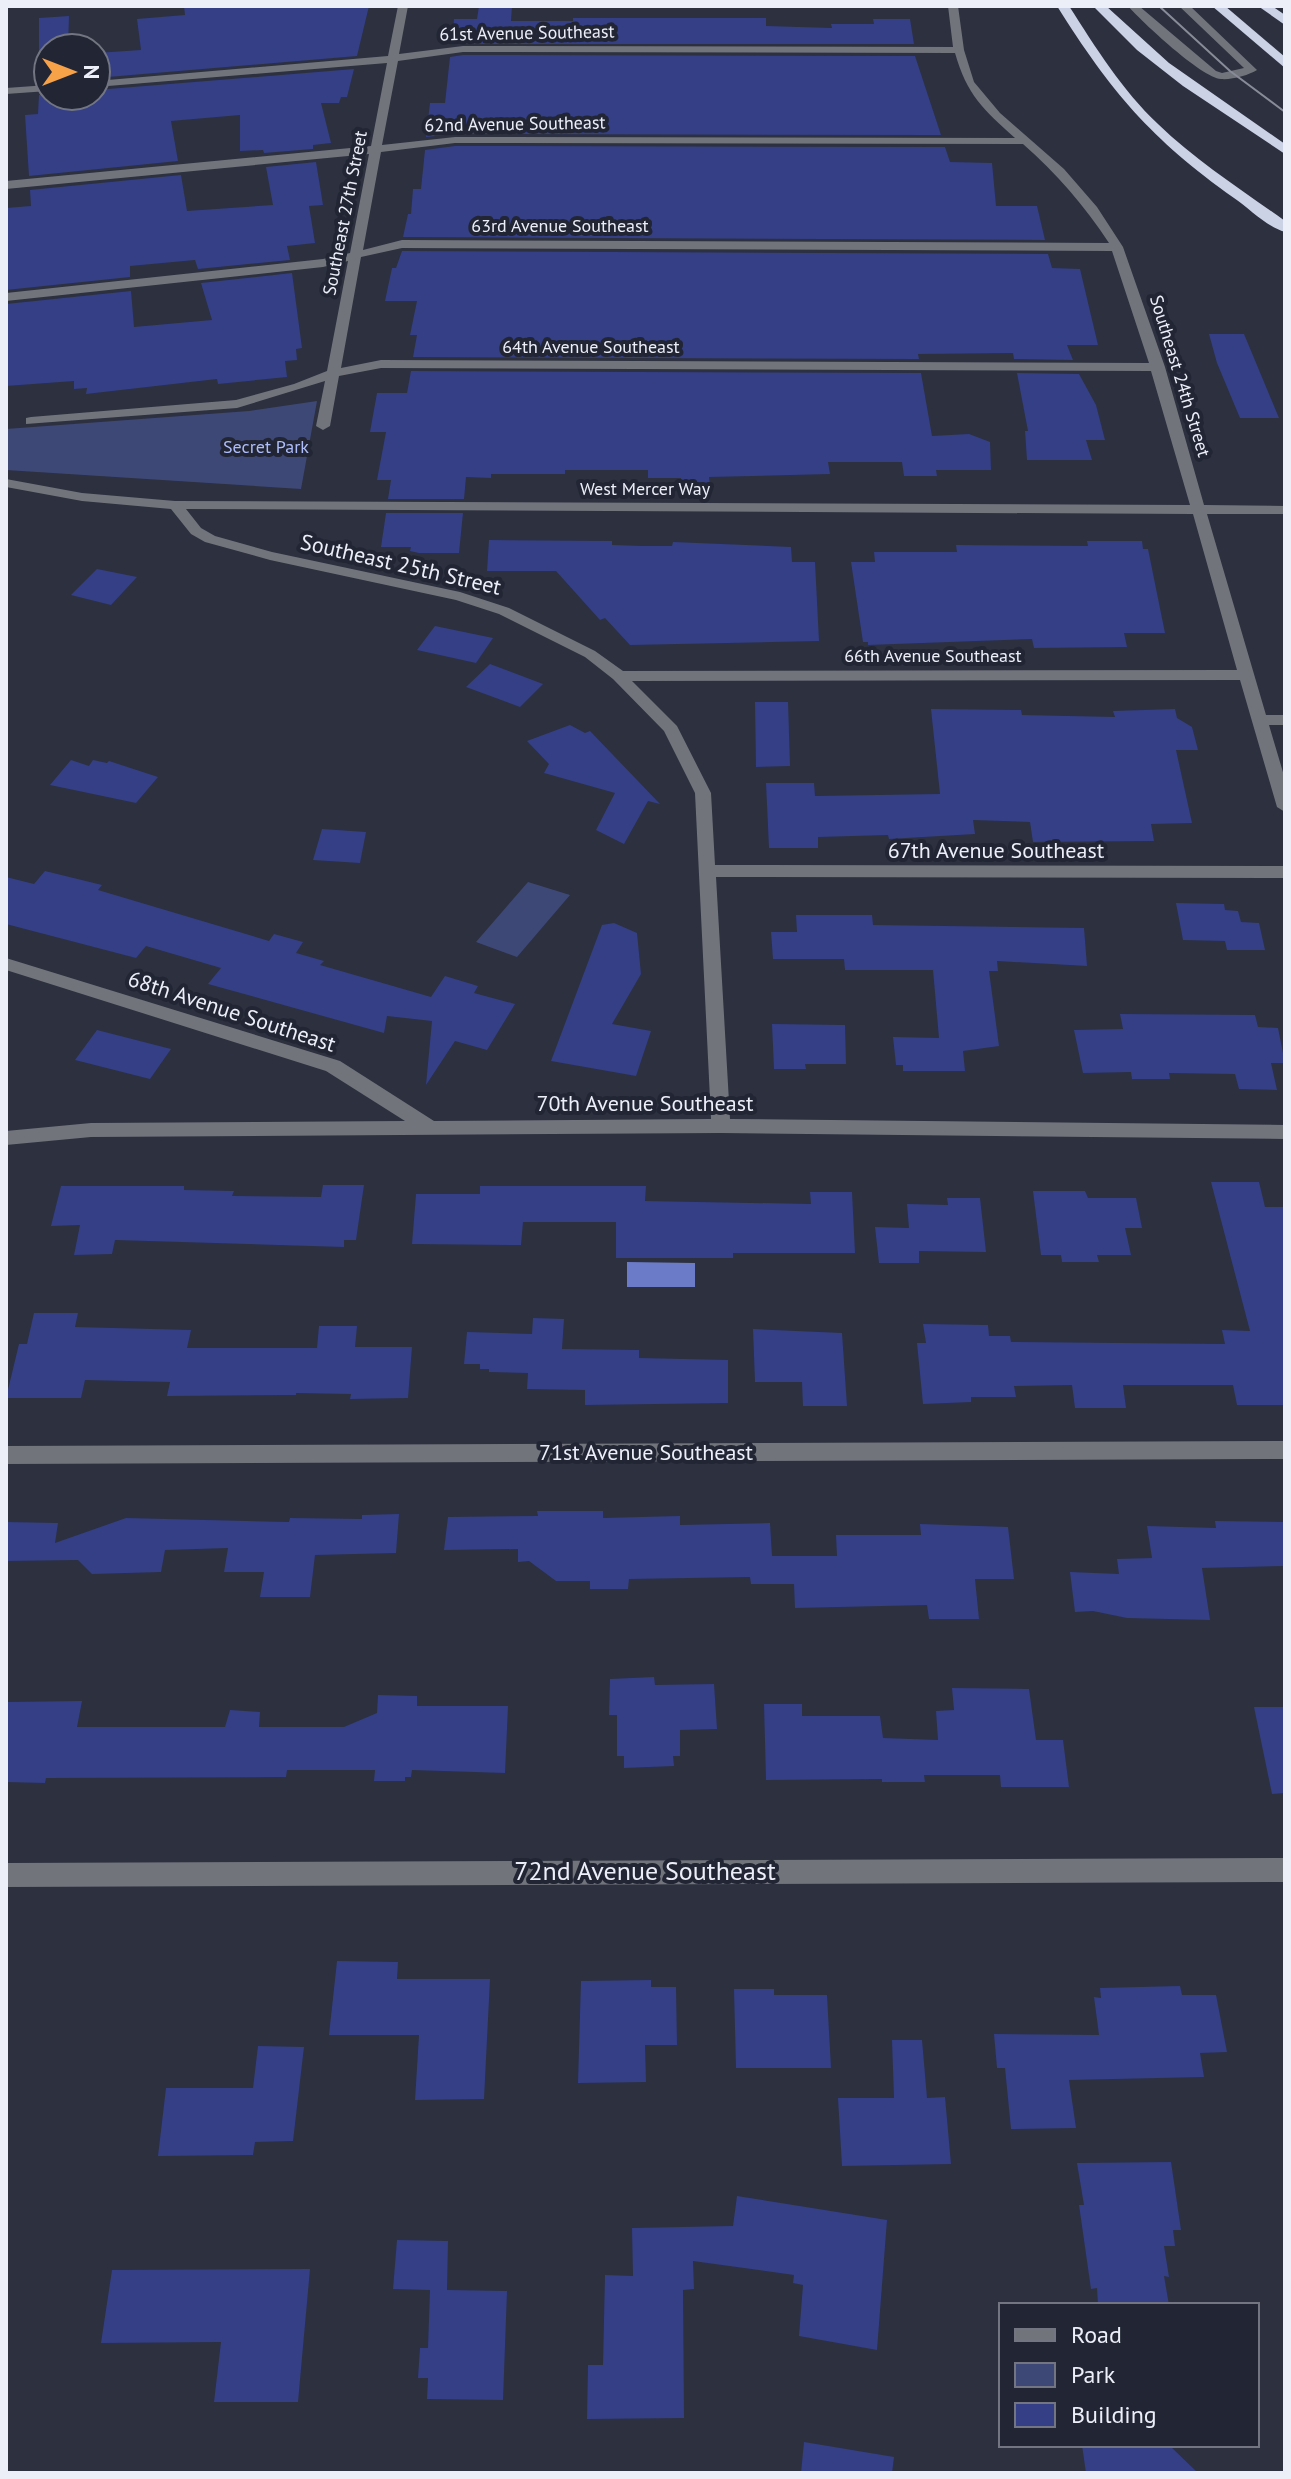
<svg xmlns="http://www.w3.org/2000/svg" width="1291" height="2479" viewBox="0 0 1291 2479" font-family="'PT Sans',sans-serif">
<style>
.green{fill:#3e4876}
.water{fill:#6b7bc7}
.building{fill:#343f86}
.lines{fill:none;stroke-linecap:round;stroke-linejoin:round}
.minor{fill:#72747c;fill-rule:evenodd}
.highway{fill:#ccd2e5;fill-rule:evenodd}
.tram{stroke:#888b98;stroke-width:2}
.labels{text-anchor:middle;stroke-width:8;stroke-linejoin:round;paint-order:stroke}
.far-street-label{font-size:18px;fill:#eceef8;stroke:#222634}
.far-park-label{font-size:18px;fill:#aebdfb;stroke:#222634}
.street-label{font-size:22px;fill:#eceef8;stroke:#222634}
.near-street-label{font-size:26px;fill:#eceef8;stroke:#222634}
</style>
<rect width="100%" height="100%" fill="#2c303f"/>
<g class="green">
<path d="M 317,401 L 301,489 L 6,470 L 6,429 L 249,411 Z"/>
<path d="M 528,882 L 570,895 L 517,957 L 476,942 Z"/>
</g>
<path class="water" d="M 627,1262 L 695,1263 L 695,1287 L 627,1287 Z"/>
<g class="building">
<path d="M 184,6 L 369,6 L 357,56 L 96,78 L 96,53 L 141,50 L 137,19 L 185,15 Z"/>
<path d="M 479,6 L 512,6 L 511,21 L 573,21 L 573,18 L 766,18 L 766,26 L 832,28 L 831,24 L 874,24 L 873,19 L 910,19 L 914,44 L 452,44 L 454,19 L 477,19 Z"/>
<path d="M 69,16 L 68,48 L 48,48 L 48,82 L 39,83 L 39,18 Z"/>
<path d="M 463,55 L 915,56 L 941,135 L 455,134 L 426,137 L 430,103 L 445,103 L 450,57 Z"/>
<path d="M 354,69 L 347,97 L 341,97 L 339,103 L 321,103 L 331,143 L 313,145 L 313,149 L 264,153 L 263,150 L 240,151 L 240,115 L 171,121 L 178,161 L 29,176 L 25,115 L 38,114 L 39,95 L 96,96 L 96,90 Z"/>
<path d="M 455,146 L 945,147 L 950,162 L 992,163 L 996,206 L 1037,206 L 1045,240 L 403,237 L 408,214 L 411,214 L 413,189 L 421,189 L 425,150 Z"/>
<path d="M 316,162 L 323,205 L 309,206 L 315,243 L 287,246 L 290,260 L 198,269 L 195,260 L 130,266 L 130,277 L 6,290 L 6,208 L 31,206 L 30,190 L 181,175 L 187,211 L 273,205 L 266,167 Z"/>
<path d="M 402,251 L 1048,254 L 1052,268 L 1080,269 L 1098,345 L 1067,345 L 1073,360 L 1014,359 L 1013,353 L 918,354 L 919,359 L 413,357 L 417,335 L 410,335 L 417,301 L 385,301 L 392,268 L 396,268 Z"/>
<path d="M 292,273 L 302,348 L 296,349 L 297,360 L 285,361 L 287,377 L 218,384 L 217,379 L 86,394 L 87,388 L 74,389 L 74,381 L 6,386 L 6,304 L 131,291 L 134,327 L 212,320 L 201,283 Z"/>
<path d="M 1209,334 L 1244,334 L 1279,418 L 1240,418 L 1217,363 Z"/>
<path d="M 411,371 L 921,373 L 932,436 L 969,434 L 990,442 L 991,470 L 936,470 L 937,476 L 904,476 L 902,462 L 828,462 L 830,474 L 709,477 L 710,486 L 681,486 L 681,478 L 648,478 L 648,470 L 565,470 L 565,474 L 491,474 L 491,478 L 466,477 L 464,499 L 388,499 L 391,480 L 377,480 L 386,432 L 370,432 L 377,393 L 407,393 Z"/>
<path d="M 1017,373 L 1079,374 L 1096,405 L 1105,440 L 1086,440 L 1092,460 L 1027,460 L 1025,431 L 1028,431 Z"/>
<path d="M 386,513 L 463,513 L 459,553 L 419,553 L 410,551 L 411,547 L 381,547 Z"/>
<path d="M 489,540 L 612,541 L 612,545 L 643,546 L 672,546 L 673,542 L 791,547 L 792,562 L 815,562 L 819,641 L 630,645 L 605,618 L 600,620 L 556,571 L 487,571 Z"/>
<path d="M 1087,541 L 1142,541 L 1143,549 L 1148,549 L 1165,633 L 1124,633 L 1127,647 L 1034,648 L 1032,639 L 868,645 L 868,642 L 863,642 L 851,562 L 875,562 L 874,552 L 957,552 L 956,545 L 1088,546 Z"/>
<path d="M 97,569 L 137,577 L 111,605 L 71,595 Z"/>
<path d="M 435,626 L 493,638 L 476,663 L 417,650 Z"/>
<path d="M 490,664 L 543,684 L 520,707 L 466,687 Z"/>
<path d="M 755,702 L 788,702 L 790,766 L 756,767 Z"/>
<path d="M 931,709 L 1021,710 L 1022,715 L 1115,717 L 1113,711 L 1175,709 L 1177,718 L 1192,727 L 1198,750 L 1176,750 L 1192,823 L 1151,824 L 1154,841 L 1033,842 L 1030,822 L 973,820 L 975,834 L 889,839 L 888,835 L 818,837 L 818,848 L 769,848 L 766,783 L 814,783 L 815,796 L 940,794 Z"/>
<path d="M 570,725 L 585,733 L 590,731 L 660,804 L 648,801 L 624,844 L 596,830 L 615,793 L 544,773 L 549,764 L 527,741 Z"/>
<path d="M 71,760 L 89,766 L 93,760 L 107,763 L 109,761 L 158,777 L 136,803 L 50,785 Z"/>
<path d="M 322,829 L 366,832 L 360,863 L 313,860 Z"/>
<path d="M 45,871 L 102,885 L 98,890 L 269,941 L 274,934 L 303,942 L 296,953 L 324,961 L 320,965 L 431,997 L 445,976 L 478,986 L 474,993 L 515,1004 L 487,1050 L 455,1041 L 426,1085 L 432,1021 L 387,1016 L 384,1033 L 208,984 L 221,968 L 146,946 L 136,958 L 6,924 L 6,877 L 34,884 Z"/>
<path d="M 1176,903 L 1224,904 L 1225,910 L 1238,911 L 1241,922 L 1259,923 L 1265,950 L 1227,950 L 1225,941 L 1183,940 Z"/>
<path d="M 796,915 L 872,915 L 873,925 L 1084,928 L 1087,966 L 997,961 L 998,971 L 989,971 L 999,1046 L 963,1051 L 965,1071 L 903,1071 L 903,1065 L 896,1065 L 893,1037 L 939,1038 L 933,970 L 845,970 L 844,959 L 773,959 L 771,932 L 797,932 Z"/>
<path d="M 614,923 L 637,933 L 641,974 L 612,1024 L 651,1031 L 636,1076 L 551,1061 L 602,925 Z"/>
<path d="M 1120,1014 L 1255,1015 L 1258,1027 L 1278,1028 L 1285,1063 L 1271,1063 L 1277,1090 L 1239,1089 L 1235,1074 L 1169,1073 L 1170,1079 L 1132,1079 L 1131,1072 L 1083,1073 L 1074,1030 L 1123,1029 Z"/>
<path d="M 772,1024 L 845,1025 L 846,1064 L 805,1064 L 806,1069 L 774,1069 Z"/>
<path d="M 97,1030 L 171,1049 L 150,1079 L 75,1060 Z"/>
<path d="M 1211,1182 L 1259,1182 L 1265,1207 L 1285,1207 L 1285,1405 L 1237,1405 L 1233,1385 L 1123,1385 L 1126,1408 L 1075,1408 L 1072,1385 L 1014,1386 L 1016,1397 L 971,1397 L 971,1402 L 923,1404 L 917,1343 L 926,1343 L 923,1324 L 988,1325 L 989,1336 L 1010,1336 L 1011,1342 L 1225,1344 L 1222,1330 L 1250,1331 Z"/>
<path d="M 323,1185 L 364,1185 L 356,1240 L 344,1240 L 344,1247 L 115,1240 L 112,1254 L 74,1255 L 80,1225 L 51,1226 L 61,1186 L 184,1186 L 184,1190 L 234,1191 L 232,1196 L 321,1197 Z"/>
<path d="M 480,1186 L 646,1186 L 645,1201 L 811,1204 L 810,1192 L 852,1192 L 855,1253 L 733,1253 L 733,1258 L 616,1258 L 616,1222 L 523,1222 L 521,1245 L 412,1244 L 416,1194 L 480,1194 Z"/>
<path d="M 1033,1191 L 1085,1191 L 1088,1198 L 1136,1198 L 1142,1228 L 1125,1228 L 1131,1255 L 1097,1255 L 1099,1262 L 1062,1262 L 1061,1255 L 1041,1255 Z"/>
<path d="M 947,1198 L 980,1198 L 986,1252 L 919,1251 L 919,1263 L 879,1263 L 875,1227 L 909,1228 L 907,1204 L 948,1205 Z"/>
<path d="M 34,1313 L 78,1313 L 75,1327 L 191,1330 L 187,1348 L 317,1348 L 319,1326 L 357,1326 L 355,1347 L 412,1347 L 408,1398 L 350,1399 L 351,1394 L 296,1393 L 296,1395 L 167,1396 L 170,1382 L 85,1380 L 81,1398 L 6,1398 L 19,1344 L 27,1344 Z"/>
<path d="M 533,1318 L 564,1319 L 562,1349 L 639,1350 L 639,1358 L 728,1360 L 728,1403 L 585,1405 L 585,1390 L 527,1389 L 528,1373 L 489,1372 L 489,1369 L 480,1369 L 480,1364 L 464,1364 L 467,1332 L 532,1334 Z"/>
<path d="M 753,1329 L 842,1333 L 847,1406 L 803,1406 L 802,1382 L 755,1382 Z"/>
<path d="M 537,1511 L 603,1511 L 603,1518 L 680,1516 L 680,1525 L 770,1523 L 772,1556 L 837,1556 L 836,1535 L 921,1535 L 920,1524 L 1008,1527 L 1014,1579 L 975,1579 L 979,1619 L 929,1619 L 927,1605 L 795,1608 L 794,1584 L 751,1584 L 750,1577 L 629,1579 L 628,1589 L 590,1589 L 590,1581 L 556,1581 L 529,1561 L 518,1562 L 518,1549 L 444,1550 L 448,1517 L 538,1516 Z"/>
<path d="M 399,1514 L 396,1553 L 315,1555 L 310,1597 L 260,1597 L 264,1572 L 224,1572 L 228,1548 L 165,1550 L 161,1572 L 92,1574 L 78,1560 L 6,1561 L 6,1522 L 58,1523 L 55,1543 L 126,1518 L 289,1522 L 290,1518 L 362,1519 L 362,1515 Z"/>
<path d="M 1215,1521 L 1285,1522 L 1285,1566 L 1202,1568 L 1210,1620 L 1127,1618 L 1093,1611 L 1075,1612 L 1070,1572 L 1119,1574 L 1117,1559 L 1152,1558 L 1147,1526 L 1216,1528 Z"/>
<path d="M 654,1677 L 655,1685 L 714,1684 L 717,1729 L 680,1730 L 680,1756 L 673,1756 L 674,1766 L 624,1768 L 624,1756 L 617,1756 L 617,1715 L 609,1715 L 610,1679 Z"/>
<path d="M 952,1688 L 1029,1689 L 1036,1740 L 1063,1740 L 1069,1787 L 1001,1787 L 1000,1775 L 924,1775 L 925,1782 L 882,1782 L 882,1779 L 766,1780 L 764,1704 L 802,1704 L 802,1716 L 880,1716 L 883,1738 L 938,1740 L 936,1711 L 954,1710 Z"/>
<path d="M 378,1695 L 417,1696 L 417,1706 L 508,1706 L 505,1773 L 412,1770 L 411,1777 L 405,1777 L 405,1781 L 374,1781 L 375,1770 L 287,1770 L 286,1777 L 46,1778 L 45,1783 L 6,1782 L 6,1702 L 82,1701 L 77,1727 L 225,1727 L 230,1710 L 260,1712 L 259,1727 L 344,1727 L 377,1713 Z"/>
<path d="M 1254,1707 L 1285,1707 L 1285,1793 L 1272,1794 Z"/>
<path d="M 337,1961 L 398,1962 L 397,1979 L 490,1979 L 484,2099 L 415,2100 L 419,2035 L 329,2035 Z"/>
<path d="M 651,1980 L 651,1987 L 676,1987 L 677,2045 L 645,2045 L 646,2082 L 578,2083 L 581,1981 Z"/>
<path d="M 1180,1986 L 1182,1995 L 1216,1995 L 1227,2052 L 1200,2053 L 1204,2077 L 1069,2080 L 1076,2128 L 1011,2129 L 1005,2068 L 997,2068 L 994,2034 L 1099,2035 L 1094,1997 L 1101,1998 L 1100,1988 Z"/>
<path d="M 734,1989 L 774,1989 L 774,1995 L 827,1995 L 831,2068 L 736,2068 Z"/>
<path d="M 892,2040 L 922,2040 L 927,2098 L 945,2097 L 951,2164 L 842,2166 L 838,2098 L 894,2098 Z"/>
<path d="M 258,2046 L 304,2047 L 293,2141 L 255,2142 L 253,2155 L 158,2156 L 166,2088 L 253,2088 Z"/>
<path d="M 1171,2162 L 1181,2230 L 1173,2230 L 1175,2246 L 1164,2246 L 1169,2277 L 1164,2276 L 1169,2305 L 1098,2305 L 1097,2288 L 1091,2289 L 1079,2205 L 1084,2205 L 1077,2163 Z"/>
<path d="M 737,2196 L 887,2220 L 877,2350 L 799,2336 L 803,2285 L 793,2283 L 794,2275 L 693,2261 L 694,2289 L 683,2290 L 684,2418 L 587,2419 L 588,2365 L 603,2365 L 605,2275 L 633,2276 L 632,2228 L 733,2226 Z"/>
<path d="M 397,2240 L 448,2241 L 447,2290 L 507,2291 L 503,2400 L 427,2399 L 428,2378 L 418,2378 L 420,2348 L 428,2348 L 430,2290 L 393,2289 Z"/>
<path d="M 310,2269 L 298,2402 L 214,2402 L 221,2342 L 101,2343 L 112,2270 Z"/>
<path d="M 804,2442 L 894,2457 L 892,2473 L 801,2473 Z"/>
<path d="M 1082,2445 L 1169,2445 L 1198,2473 L 1086,2473 Z"/>
</g>
<g class="lines">
<g class="minor">
<path d="M 398,6 L 408,6 L 399,54 L 463,46 L 953,47 L 948,6 L 958,6 L 964,50 L 974,82 L 1000,113 L 1064,169 L 1097,207 L 1123,247 L 1165,367 L 1204,505 L 1285,506 L 1285,514 L 1207,514 L 1266,715 L 1285,715 L 1285,725 L 1269,725 L 1285,779 L 1285,812 L 1277,807 L 1240,680 L 632,681 L 677,726 L 711,793 L 715,865 L 1285,866 L 1285,878 L 716,877 L 730,1119 L 1285,1125 L 1285,1139 L 721,1133 L 91,1137 L 6,1145 L 6,1131 L 91,1123 L 405,1121 L 326,1071 L 6,970 L 6,958 L 340,1061 L 434,1121 L 711,1119 L 695,793 L 664,731 L 613,679 L 585,657 L 499,614 L 456,600 L 270,560 L 205,542 L 191,534 L 171,509 L 82,501 L 6,487 L 6,479 L 82,493 L 175,501 L 1190,505 L 1151,371 L 381,368 L 339,376 L 330,426 L 323,430 L 316,426 L 325,381 L 237,408 L 26,424 L 26,418 L 31,417 L 236,400 L 294,384 L 327,371 L 348,261 L 323,267 L 6,301 L 6,293 L 323,259 L 350,253 L 369,154 L 6,189 L 6,181 L 371,146 L 387,63 L 96,87 L 96,81 L 388,56 ZM 463,52 L 955,53 C 967,95 983,109 1015,138 L 455,137 L 382,145 L 398,61 ZM 455,143 L 1023,144 C 1057,174 1084,205 1109,243 L 402,240 L 363,250 L 381,152 ZM 402,248 L 1112,251 L 1149,363 L 381,360 L 341,368 L 361,257 ZM 186,509 L 1193,514 L 1237,670 L 623,671 L 595,651 L 509,608 L 460,592 L 272,552 L 215,536 L 201,528 Z"/>
<path d="M 1128,6 L 1139,6 L 1216,71 L 1222,73 L 1244,68 L 1179,6 L 1190,6 L 1257,70 C 1249,75 1232,80 1221,79 C 1202,78 1142,22 1128,6 Z"/>
<path d="M 48,85 L 48,91 L 6,94 L 6,88 Z"/>
<path d="M 1285,1441 L 1285,1459 L 6,1464 L 6,1446 Z"/>
<path d="M 1285,1858 L 1285,1882 L 6,1887 L 6,1863 Z"/>
</g>
<g class="highway">
<path d="M 1057,6 L 1069,6 C 1096,48 1122,90 1158,124 C 1196,161 1242,190 1285,221 L 1285,232 C 1267,227 1250,209 1234,198 C 1151,139 1111,92 1057,6 Z"/>
<path d="M 1093,6 L 1106,6 L 1169,63 L 1285,144 L 1285,154 L 1183,86 L 1137,50 Z"/>
<path d="M 1212,6 L 1225,6 L 1285,57 L 1285,68 Z"/>
<path d="M 1258,6 L 1272,6 L 1285,15 L 1285,25 Z"/>
</g>
<path class="tram" d="M 1159,6 L 1230,71 L 1285,112"/>
</g>
<g class="labels">
<g class="far-street-label">
<text transform="translate(527 33) rotate(-1)" y="6">61st Avenue Southeast</text>
<text transform="translate(515 124) rotate(-1)" y="6">62nd Avenue Southeast</text>
<text transform="translate(345 213) rotate(-79)" y="6">Southeast 27th Street</text>
<text x="560" y="232">63rd Avenue Southeast</text>
<text x="591" y="353">64th Avenue Southeast</text>
<text transform="translate(1180 376) rotate(73)" y="6">Southeast 24th Street</text>
<text x="645" y="495">West Mercer Way</text>
<text x="933" y="662">66th Avenue Southeast</text>
</g>
<g class="far-park-label">
<text x="266" y="453">Secret Park</text>
</g>
<g class="street-label">
<text transform="translate(401 564) rotate(13)" y="8">Southeast 25th Street</text>
<text x="996" y="858">67th Avenue Southeast</text>
<text transform="translate(232 1011) rotate(18)" y="8">68th Avenue Southeast</text>
<text x="645" y="1111">70th Avenue Southeast</text>
<text x="646" y="1460">71st Avenue Southeast</text>
</g>
<g class="near-street-label">
<text x="645" y="1880">72nd Avenue Southeast</text>
</g>
</g>
<rect width="1291" height="2479" fill="none" stroke="#eceef8" stroke-width="16"/>
<rect x="999" y="2303" width="260" height="144" fill="#222634" stroke="#737682" stroke-width="2"/>
<rect x="1015" y="2329" width="40" height="12" fill="#72747c" stroke="#737682" stroke-width="2"/>
<text x="1071" y="2343" font-size="24" fill="#eceef8">Road</text>
<rect x="1015" y="2363" width="40" height="24" fill="#3e4876" stroke="#737682" stroke-width="2"/>
<text x="1071" y="2383" font-size="24" fill="#eceef8">Park</text>
<rect x="1015" y="2403" width="40" height="24" fill="#343f86" stroke="#737682" stroke-width="2"/>
<text x="1071" y="2423" font-size="24" fill="#eceef8">Building</text>
<g transform="translate(72 72) rotate(90)"><circle r="38" fill="#222634" stroke="#737682" stroke-width="2"/>
<path d="M0-6L14 30L0 20L-14 30Z" fill="#f7a149"/>
<text y="-12" font-size="22" font-weight="bold" text-anchor="middle" fill="#eceef8">N</text>
</g>
</svg>
